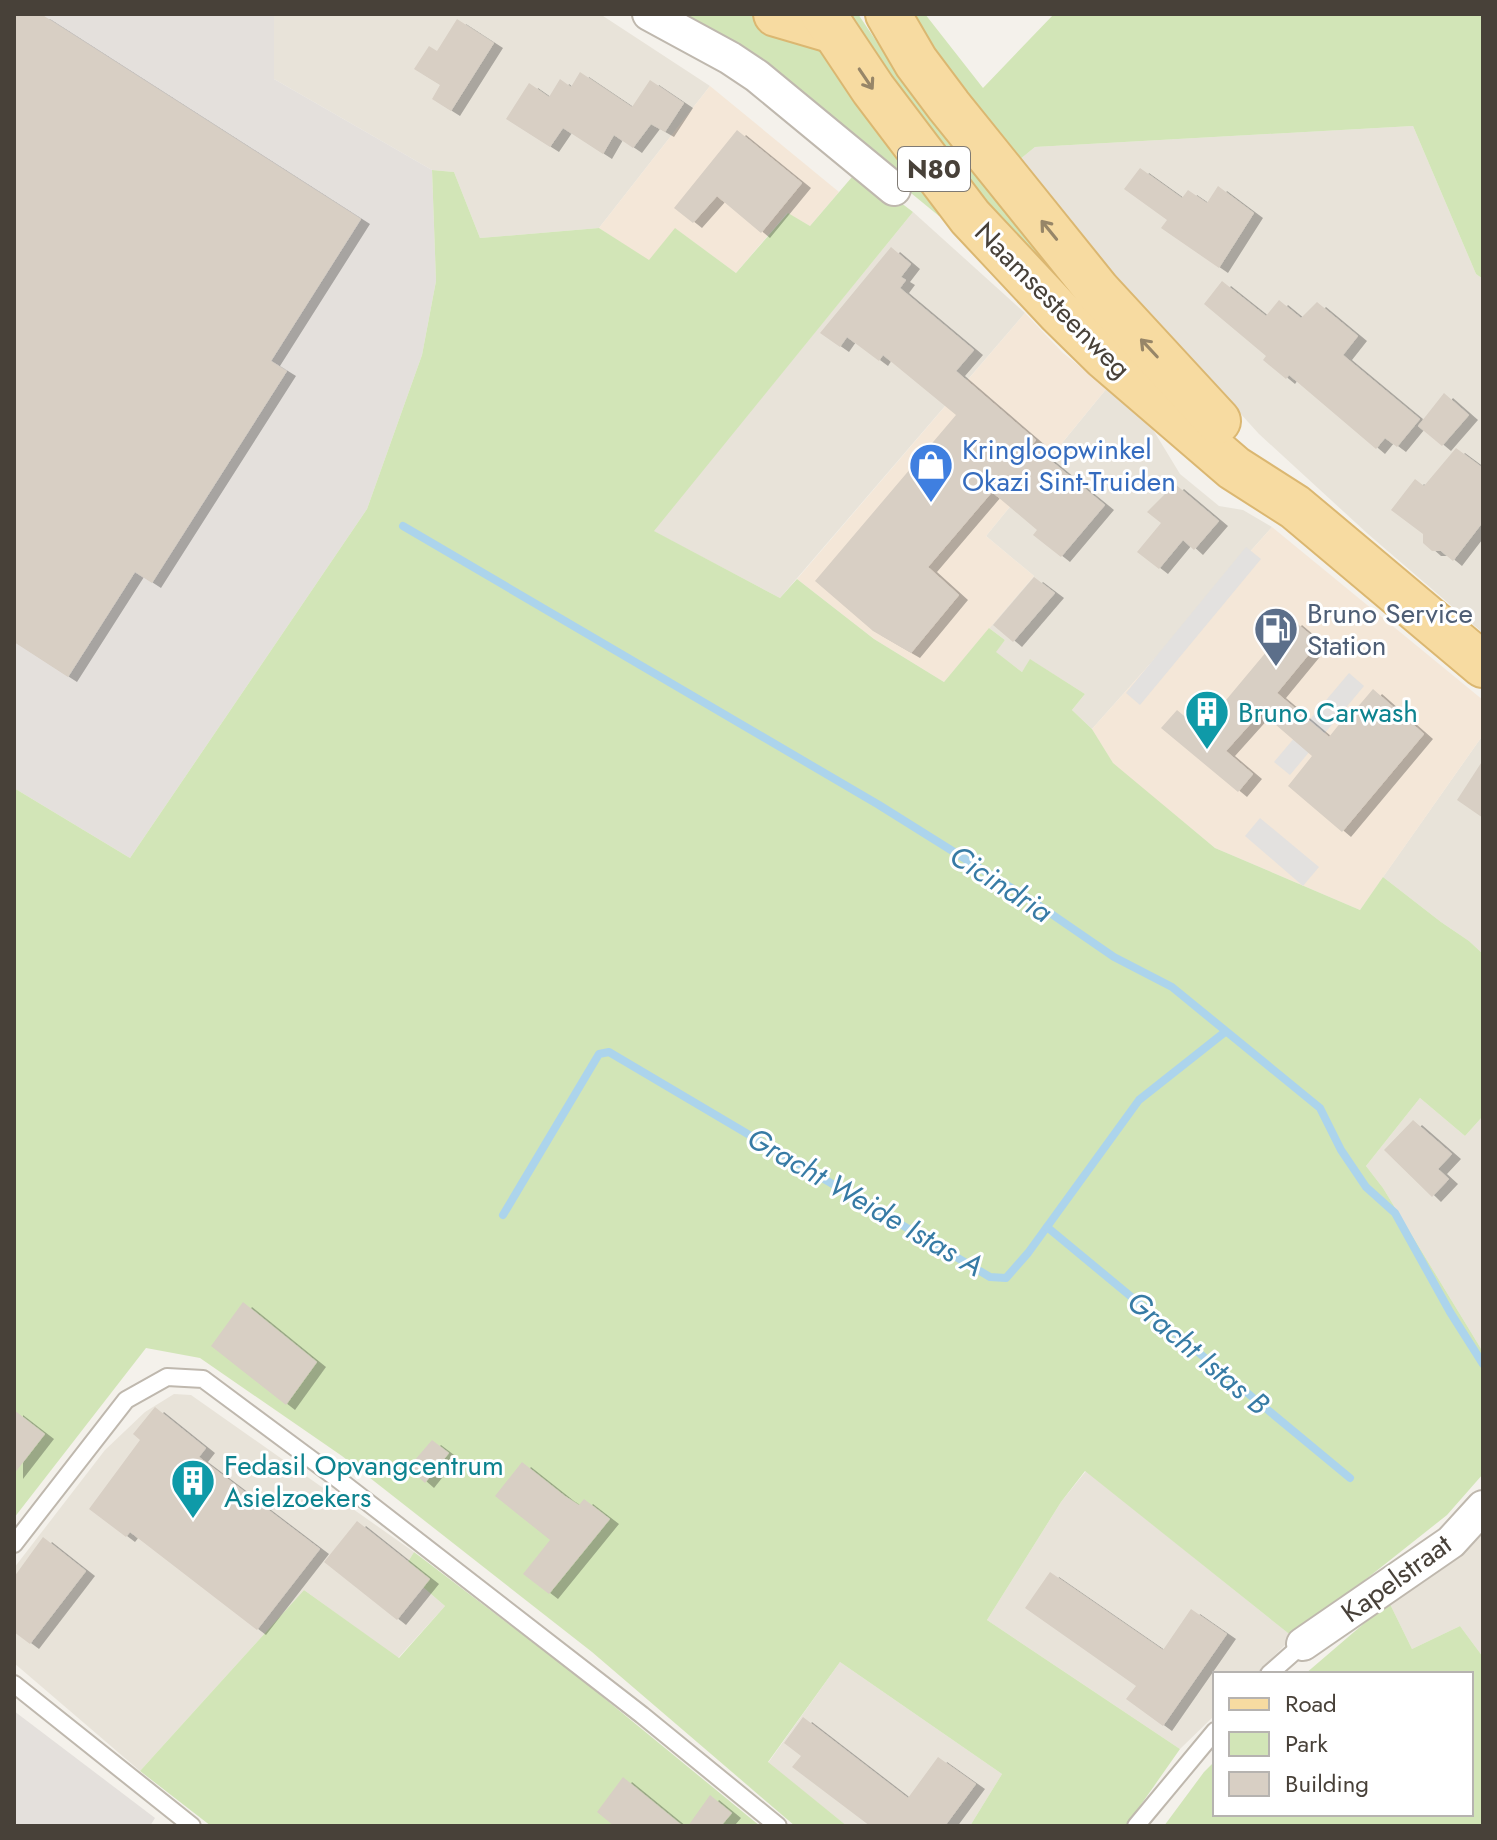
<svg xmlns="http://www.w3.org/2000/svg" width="1497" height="1840" viewBox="0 0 1497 1840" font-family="Jost,sans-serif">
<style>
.residential{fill:#e8e3d9}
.commercial{fill:#f4e7d8}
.industrial{fill:#e4e0dc}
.green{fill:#d2e5b7}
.parking{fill:#e3e1df}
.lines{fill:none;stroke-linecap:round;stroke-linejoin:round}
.stream{stroke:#acd4ec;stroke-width:8}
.building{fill:#d8cfc4;filter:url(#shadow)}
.lane-casing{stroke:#bfb8ae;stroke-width:20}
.street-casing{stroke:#bfb8ae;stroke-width:36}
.primary-casing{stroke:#dbb771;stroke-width:48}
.lane{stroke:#fff;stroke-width:16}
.street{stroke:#fff;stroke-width:32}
.primary{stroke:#f7dba1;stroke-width:44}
.oneway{stroke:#978668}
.labels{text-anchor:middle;stroke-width:6;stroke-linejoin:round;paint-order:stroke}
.shield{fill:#fff;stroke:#7f7a74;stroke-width:2}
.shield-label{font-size:26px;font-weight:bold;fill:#484139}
.street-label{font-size:28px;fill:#484139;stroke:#fff}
.shop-label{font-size:28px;fill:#366cbe;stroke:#fff;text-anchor:start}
.service-label{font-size:28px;fill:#4e5e75;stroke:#fff;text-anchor:start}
.culture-label{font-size:28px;fill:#0d838f;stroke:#fff;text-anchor:start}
.water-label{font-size:30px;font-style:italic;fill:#377ba5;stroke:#fff}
</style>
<defs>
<filter id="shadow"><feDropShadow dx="9" dy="5" stdDeviation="0" flood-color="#0004"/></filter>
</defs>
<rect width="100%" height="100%" fill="#f4f1eb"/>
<g class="residential">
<path d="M 274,14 L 600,14 L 710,86 L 599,228 L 480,238 L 454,172 L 432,170 L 274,79 Z"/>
<path d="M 1413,126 L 1476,274 L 1483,279 L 1483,633 L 1368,534 L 1259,434 L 1014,164 L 1035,147 Z"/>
<path d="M 913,212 L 1025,313 L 780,598 L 653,531 Z"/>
<path d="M 1107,388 L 1149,423 L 1180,474 L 1219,506 L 1243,510 L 1272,527 L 1092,729 L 1072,710 L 1085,694 L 1031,660 L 1022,672 L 995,652 L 1005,640 L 989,628 L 1034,576 L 986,536 Z"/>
<path d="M 1483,735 L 1483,954 L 1469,941 L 1441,922 L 1383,877 Z"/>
<path d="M 1420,1098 L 1465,1136 L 1483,1116 L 1483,1352 L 1383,1188 L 1366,1166 Z"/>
<path d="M 174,1394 L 191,1395 L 414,1552 L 403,1570 L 445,1606 L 398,1658 L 304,1590 L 140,1771 L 14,1663 L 14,1568 L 105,1450 L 145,1412 Z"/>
<path d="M 1086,1471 L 1293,1637 L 1256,1674 L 1215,1674 L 1215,1715 L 1180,1749 L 987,1620 L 1061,1502 Z"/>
<path d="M 1483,1526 L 1483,1657 L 1460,1626 L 1412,1649 L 1389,1602 Z"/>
<path d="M 840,1662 L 1002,1774 L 970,1826 L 847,1826 L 768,1763 Z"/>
</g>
<g class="commercial">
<path d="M 710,86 L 839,192 L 810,226 L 787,213 L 736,273 L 676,229 L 649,261 L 599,228 Z"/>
<path d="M 1025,313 L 1063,353 L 1107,388 L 986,536 L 1034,576 L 944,682 L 874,639 L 797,579 Z"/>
<path d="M 1272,527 L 1483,700 L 1483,735 L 1360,910 L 1215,848 L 1113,764 L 1092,729 Z"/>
</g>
<g class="industrial">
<path d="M 14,14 L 274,14 L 274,79 L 432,170 L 436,281 L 422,355 L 367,509 L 130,858 L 14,788 Z"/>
<path d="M 14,1711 L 155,1818 L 150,1826 L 14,1826 Z"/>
</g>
<g class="green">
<path d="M 668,14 L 751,14 L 778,22 L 821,44 L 946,205 L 939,216 L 756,66 Z"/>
<path d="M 834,14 L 858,14 L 922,109 L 952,123 L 1077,282 L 1058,299 Z"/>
<path d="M 904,14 L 925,14 L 983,88 L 1054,14 L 1483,14 L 1483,279 L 1476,274 L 1413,126 L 1035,147 L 1014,164 Z"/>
<path d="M 432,170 L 454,172 L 480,238 L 599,228 L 649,260 L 675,228 L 736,273 L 788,213 L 810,226 L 858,170 L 913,212 L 654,531 L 780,598 L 797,579 L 874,639 L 944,682 L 989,628 L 1005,640 L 996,652 L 1022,672 L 1030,659 L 1085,694 L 1072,710 L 1092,729 L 1113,763 L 1215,848 L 1360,910 L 1383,877 L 1441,922 L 1469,941 L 1483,954 L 1483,1116 L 1465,1136 L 1420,1098 L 1366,1166 L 1383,1188 L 1483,1352 L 1483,1474 L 1447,1515 L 1293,1637 L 1085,1471 L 1061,1502 L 987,1620 L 1180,1749 L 1126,1826 L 970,1826 L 1002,1774 L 840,1662 L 768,1762 L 847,1826 L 795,1826 L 592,1652 L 342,1456 L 200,1358 L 146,1348 L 14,1518 L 14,788 L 130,858 L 367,509 L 422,355 L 436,281 Z"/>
<path d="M 414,1552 L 576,1675 L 760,1826 L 211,1826 L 140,1771 L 304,1590 L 399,1658 L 445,1606 L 403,1570 Z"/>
<path d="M 1389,1602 L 1412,1649 L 1460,1626 L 1483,1657 L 1483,1826 L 1164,1826 L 1204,1772 L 1215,1761 L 1215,1814 L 1471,1814 L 1471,1674 L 1305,1674 Z"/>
</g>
<g class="parking">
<path d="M 1246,547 L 1261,559 L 1140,705 L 1126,693 Z"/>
<path d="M 1349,673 L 1364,686 L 1290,775 L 1274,762 Z"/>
<path d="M 1260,818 L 1319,867 L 1303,886 L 1245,836 Z"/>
</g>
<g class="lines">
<g class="stream">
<path d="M 403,526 L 879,805 L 1034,902 L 1114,957 L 1172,987 L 1320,1108 L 1341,1150 L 1366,1187 L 1395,1213 L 1450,1312 L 1483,1364"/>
<path d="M 503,1215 L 599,1054 L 609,1052 L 990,1277 L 1006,1278 L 1028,1253 L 1139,1100 L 1225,1032"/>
<path d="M 1047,1227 L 1350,1478"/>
</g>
</g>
<g class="building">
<path d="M 14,14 L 41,14 L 361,219 L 271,361 L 287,371 L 152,583 L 135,572 L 68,677 L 14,642 Z"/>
<path d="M 457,19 L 494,43 L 451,111 L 432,99 L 440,85 L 414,69 L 429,46 L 437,51 Z"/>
<path d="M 580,72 L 632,107 L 650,80 L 684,103 L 665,132 L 651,124 L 633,148 L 614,135 L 603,154 L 563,128 L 550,147 L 506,119 L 529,83 L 549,97 L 560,79 L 571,87 Z"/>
<path d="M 737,130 L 802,183 L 761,233 L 717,196 L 693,223 L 674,208 Z"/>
<path d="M 1140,168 L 1182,198 L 1188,190 L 1207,203 L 1218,186 L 1254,213 L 1219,268 L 1161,228 L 1167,220 L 1124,189 Z"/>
<path d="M 891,247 L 911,264 L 901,277 L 906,280 L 900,288 L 974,350 L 956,371 L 1036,440 L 1032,445 L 1105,505 L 1061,557 L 1033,535 L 1037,530 L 992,492 L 928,567 L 959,595 L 911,653 L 873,631 L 815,581 L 956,415 L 883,355 L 879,361 L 847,337 L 840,347 L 820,333 Z"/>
<path d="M 1222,281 L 1266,316 L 1279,300 L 1301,318 L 1317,302 L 1358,336 L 1343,355 L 1420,419 L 1397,447 L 1385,438 L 1376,449 L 1289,375 L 1286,379 L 1263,360 L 1266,356 L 1204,304 Z"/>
<path d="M 1444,393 L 1469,415 L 1442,446 L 1418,426 Z"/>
<path d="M 1456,448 L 1483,468 L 1483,522 L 1453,561 L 1441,551 L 1432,551 L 1423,543 L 1423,534 L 1391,510 L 1415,479 L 1424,486 Z"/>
<path d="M 1175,484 L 1219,521 L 1194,550 L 1183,540 L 1159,569 L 1137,552 L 1161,523 L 1147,512 Z"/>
<path d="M 1034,577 L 1055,593 L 1013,642 L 993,625 Z"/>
<path d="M 1293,620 L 1319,642 L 1277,693 L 1329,737 L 1353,707 L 1356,709 L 1373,689 L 1424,734 L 1342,832 L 1288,786 L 1312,756 L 1261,712 L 1226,751 L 1253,774 L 1238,792 L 1161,728 L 1177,710 L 1201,730 Z"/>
<path d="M 1483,760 L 1483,818 L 1457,800 Z"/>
<path d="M 1413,1120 L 1452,1154 L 1438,1169 L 1449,1179 L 1432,1197 L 1384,1150 Z"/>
<path d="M 243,1302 L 317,1362 L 286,1405 L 211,1346 Z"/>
<path d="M 155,1407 L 206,1448 L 199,1457 L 320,1549 L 257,1630 L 130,1532 L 126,1537 L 89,1509 L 140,1440 L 133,1434 Z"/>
<path d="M 14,1410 L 45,1434 L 14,1474 Z"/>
<path d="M 432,1440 L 449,1453 L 425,1483 L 408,1468 Z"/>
<path d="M 522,1462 L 565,1496 L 579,1505 L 584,1499 L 610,1519 L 549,1594 L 523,1574 L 550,1540 L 495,1496 Z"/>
<path d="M 357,1521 L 430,1579 L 397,1620 L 324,1562 Z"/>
<path d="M 43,1537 L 86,1571 L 30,1644 L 14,1632 L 14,1577 Z"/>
<path d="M 1050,1572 L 1163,1650 L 1191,1609 L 1227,1634 L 1163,1726 L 1126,1699 L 1136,1686 L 1025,1608 Z"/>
<path d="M 803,1717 L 908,1798 L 938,1757 L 976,1784 L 945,1826 L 870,1826 L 792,1767 L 801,1756 L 784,1743 Z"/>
<path d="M 623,1777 L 683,1826 L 614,1826 L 597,1812 Z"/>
<path d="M 710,1795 L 732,1813 L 721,1826 L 688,1826 Z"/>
</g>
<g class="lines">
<g class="lane-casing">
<g id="lane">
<path d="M 14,1544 L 126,1400 L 167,1377 L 203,1379 L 339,1480 L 642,1715 L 778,1826"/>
<path d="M 1269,1674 L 1303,1644"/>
<path d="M 14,1684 L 192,1826"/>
<path d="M 1136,1826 L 1215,1731"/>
</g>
</g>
<g class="street-casing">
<g id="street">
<path d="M 649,14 L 730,58 L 757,76 L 894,189"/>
<path d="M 1303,1644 L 1451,1542 L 1483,1507"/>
</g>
</g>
<g class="primary-casing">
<g id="primary">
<path d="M 776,14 L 834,31"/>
<path d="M 823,14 L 873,89 L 970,217 L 1059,312 L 1105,357 L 1234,468 L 1295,507 L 1483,665"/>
<path d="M 888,14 L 916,62 L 949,106 L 1098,291 L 1218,421"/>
</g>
</g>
<use href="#lane" class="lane"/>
<use href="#street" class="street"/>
<use href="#primary" class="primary"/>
</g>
<defs><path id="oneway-shaft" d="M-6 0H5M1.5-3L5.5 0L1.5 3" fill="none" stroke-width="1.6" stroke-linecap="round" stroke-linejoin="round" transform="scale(2)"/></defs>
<g class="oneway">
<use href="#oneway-shaft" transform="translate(866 79) rotate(56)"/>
<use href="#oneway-shaft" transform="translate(1049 230) rotate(-129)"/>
<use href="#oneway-shaft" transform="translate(1149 348) rotate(-133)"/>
</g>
<defs>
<g id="shop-pin" transform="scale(2.3)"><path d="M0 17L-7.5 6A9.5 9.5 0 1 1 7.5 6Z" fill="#3f7fe0" stroke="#fff"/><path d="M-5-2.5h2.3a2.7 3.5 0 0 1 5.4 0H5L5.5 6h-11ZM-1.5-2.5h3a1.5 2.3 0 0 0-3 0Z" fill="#fff"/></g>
<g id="fuel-pin" transform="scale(2.3)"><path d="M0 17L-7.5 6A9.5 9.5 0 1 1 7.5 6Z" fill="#5c6f8a" stroke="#fff"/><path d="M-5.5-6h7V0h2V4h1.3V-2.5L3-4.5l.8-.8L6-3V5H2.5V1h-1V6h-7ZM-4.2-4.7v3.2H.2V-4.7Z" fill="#fff"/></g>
<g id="building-pin" transform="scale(2.3)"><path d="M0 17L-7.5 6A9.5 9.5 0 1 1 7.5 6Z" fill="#0f9aa8" stroke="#fff"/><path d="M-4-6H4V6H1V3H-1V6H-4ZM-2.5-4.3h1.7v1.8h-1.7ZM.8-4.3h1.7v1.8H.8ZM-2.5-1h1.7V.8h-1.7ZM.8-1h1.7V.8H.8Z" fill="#fff"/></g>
</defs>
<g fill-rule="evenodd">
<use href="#shop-pin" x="931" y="465"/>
<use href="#fuel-pin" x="1276" y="629"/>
<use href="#building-pin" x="1207" y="712"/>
<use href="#building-pin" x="193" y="1481"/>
</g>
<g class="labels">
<rect class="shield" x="898" y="147" width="72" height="44" rx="6"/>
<g class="shield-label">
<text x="934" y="178">N80</text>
</g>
<g class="street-label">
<text transform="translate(1053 300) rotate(45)" y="10">Naamsesteenweg</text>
<text transform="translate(1396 1578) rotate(-36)" y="10">Kapelstraat</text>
</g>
<g class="shop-label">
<text x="962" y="459">Kringloopwinkel<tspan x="962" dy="32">Okazi Sint-Truiden</tspan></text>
</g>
<g class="service-label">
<text x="1307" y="623">Bruno Service<tspan x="1307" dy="32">Station</tspan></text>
</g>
<g class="culture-label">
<text x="1238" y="722">Bruno Carwash</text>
<text x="224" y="1475">Fedasil Opvangcentrum<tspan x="224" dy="32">Asielzoekers</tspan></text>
</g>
<g class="water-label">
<text transform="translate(1001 884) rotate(33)" y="10">Cicindria</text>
<text transform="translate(865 1202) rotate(30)" y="10">Gracht Weide Istas A</text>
<text transform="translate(1198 1353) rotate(40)" y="10">Gracht Istas B</text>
</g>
</g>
<rect width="1497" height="1840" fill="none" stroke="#484139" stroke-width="32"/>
<rect x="1213" y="1672" width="260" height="144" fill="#ffffff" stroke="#b6b3b0" stroke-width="2"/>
<rect x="1229" y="1698" width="40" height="12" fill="#f7dba1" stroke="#b6b3b0" stroke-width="2"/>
<text x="1285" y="1712" font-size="24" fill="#484139">Road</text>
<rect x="1229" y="1732" width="40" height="24" fill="#d2e5b7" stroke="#b6b3b0" stroke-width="2"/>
<text x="1285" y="1752" font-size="24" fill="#484139">Park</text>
<rect x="1229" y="1772" width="40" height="24" fill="#d8cfc4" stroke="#b6b3b0" stroke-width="2"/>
<text x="1285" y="1792" font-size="24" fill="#484139">Building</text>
</svg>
